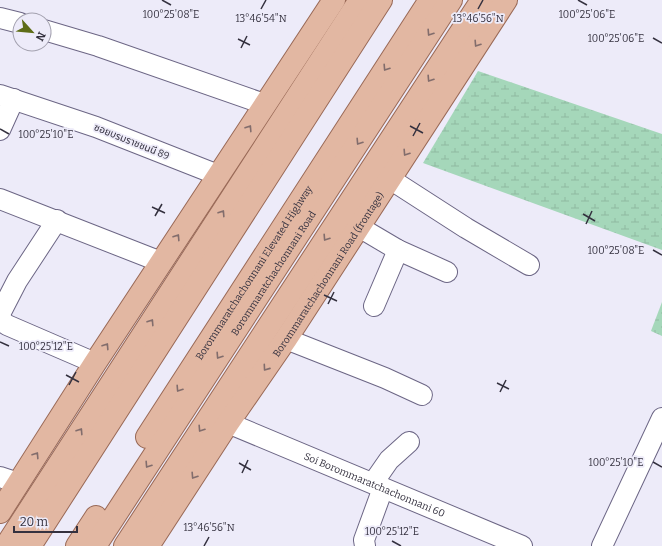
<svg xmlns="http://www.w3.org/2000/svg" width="662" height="546" viewBox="0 0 662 546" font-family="Bitter,'Noto Sans Thai',serif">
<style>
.wetland{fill:url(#wetland-marsh)}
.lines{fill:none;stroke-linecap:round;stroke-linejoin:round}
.minor-casing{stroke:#6c6685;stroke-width:22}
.major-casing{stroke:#996957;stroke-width:24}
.minor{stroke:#fff;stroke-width:20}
.major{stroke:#e2b7a2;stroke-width:22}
.oneway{stroke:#826d6c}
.ticks{fill:none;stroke:#34313f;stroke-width:1.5}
.labels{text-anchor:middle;stroke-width:3.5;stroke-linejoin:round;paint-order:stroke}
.street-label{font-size:10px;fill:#34313f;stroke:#edebf9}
.ticks-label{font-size:10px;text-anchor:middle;fill:#34313f;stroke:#edebf9;stroke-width:3.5;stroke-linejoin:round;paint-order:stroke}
</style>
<defs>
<pattern id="wetland-marsh" width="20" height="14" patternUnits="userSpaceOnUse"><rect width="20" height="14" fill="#a5d7ba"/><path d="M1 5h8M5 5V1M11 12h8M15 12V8" fill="none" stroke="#8fb9a1"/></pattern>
</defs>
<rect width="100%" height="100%" fill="#edebf9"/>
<g class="wetland">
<path d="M 478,71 L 662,134 L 662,250 L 423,163 Z"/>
<path d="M 662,302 L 662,336 L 651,331 Z"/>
</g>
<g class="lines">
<g class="minor-casing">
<g id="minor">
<path d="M 0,18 L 20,23"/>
<path d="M 44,30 L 98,46 L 264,104"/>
<path d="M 0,95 L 96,127 L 218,175"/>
<path d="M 0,130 L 14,99"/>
<path d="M 390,179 L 466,228 L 529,265"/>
<path d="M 0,199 L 161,262"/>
<path d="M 359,227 L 398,250 L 447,272"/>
<path d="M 374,306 L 398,250"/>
<path d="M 0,314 L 17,281 L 57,220"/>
<path d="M 0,317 L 2,321 L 7,325 L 95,363"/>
<path d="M 286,339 L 385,378 L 422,395"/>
<path id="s1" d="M 228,423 L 522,546"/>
<path d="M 0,477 L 18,483"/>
<path d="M 373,483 L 389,460 L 409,442"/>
<path d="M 365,546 L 364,540 L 383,488"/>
<path d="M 602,546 L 662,418"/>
</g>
</g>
<g class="major-casing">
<g id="major">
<path id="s2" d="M 147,437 L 430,0"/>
<path d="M 0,512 L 95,363 L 334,0"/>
<path d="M 6,546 L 360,0"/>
<path d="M 30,546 L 381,0"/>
<path d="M 77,546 L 96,517"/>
<path id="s3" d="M 95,546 L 451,0"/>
<path d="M 125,546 L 482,0"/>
<path id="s4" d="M 148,546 L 228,423 L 286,339 L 506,0"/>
</g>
</g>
<use href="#minor" class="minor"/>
<use href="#major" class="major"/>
</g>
<defs><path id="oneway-chevron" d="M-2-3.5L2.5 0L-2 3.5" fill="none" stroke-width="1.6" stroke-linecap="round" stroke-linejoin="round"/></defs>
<g class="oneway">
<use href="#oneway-chevron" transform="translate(430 33) rotate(123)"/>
<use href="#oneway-chevron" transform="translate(477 44) rotate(123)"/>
<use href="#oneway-chevron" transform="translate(386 68) rotate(123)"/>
<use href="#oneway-chevron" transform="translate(430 79) rotate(123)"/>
<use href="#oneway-chevron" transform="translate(249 128) rotate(-57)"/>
<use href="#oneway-chevron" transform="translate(359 142) rotate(123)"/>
<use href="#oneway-chevron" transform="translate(406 153) rotate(123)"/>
<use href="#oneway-chevron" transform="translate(222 213) rotate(-57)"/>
<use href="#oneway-chevron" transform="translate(177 237) rotate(-57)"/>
<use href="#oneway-chevron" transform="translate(326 238) rotate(123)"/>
<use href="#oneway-chevron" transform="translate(151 322) rotate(-57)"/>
<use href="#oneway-chevron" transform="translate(106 346) rotate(-57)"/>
<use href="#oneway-chevron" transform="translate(219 356) rotate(123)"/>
<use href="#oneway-chevron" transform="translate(266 368) rotate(125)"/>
<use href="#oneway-chevron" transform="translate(179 389) rotate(123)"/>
<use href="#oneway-chevron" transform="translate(201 429) rotate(123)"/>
<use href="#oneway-chevron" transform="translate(80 431) rotate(-57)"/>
<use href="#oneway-chevron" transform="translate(36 455) rotate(-57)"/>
<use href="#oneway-chevron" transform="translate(148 465) rotate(123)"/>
<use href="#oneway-chevron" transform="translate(194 476) rotate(123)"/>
</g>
<path class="ticks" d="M 162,0 L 171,5M 578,0 L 587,5M 261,9 L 266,0M 478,9 L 483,0M 653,38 L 662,43M 238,39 L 250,45M 241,48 L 247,36M 410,126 L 423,133M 0,129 L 9,134M 413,136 L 420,123M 152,207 L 165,213M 583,214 L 595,221M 155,216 L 162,204M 586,224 L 592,211M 653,250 L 662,255M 324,295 L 337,301M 328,304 L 334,292M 0,342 L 9,346M 66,375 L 79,382M 497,383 L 509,389M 69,385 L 76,372M 500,392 L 506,380M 653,462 L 662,467M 239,463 L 251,470M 242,473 L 248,460M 392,541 L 401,546M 204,546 L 209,537"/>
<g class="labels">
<g class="street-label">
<text transform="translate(132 141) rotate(22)" y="4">ซอยบรมราชชนนี 89</text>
<text dy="4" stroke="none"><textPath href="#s2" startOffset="196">Borommaratchachonnani Elevated Highway</textPath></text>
<text dy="4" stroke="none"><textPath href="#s3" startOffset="326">Borommaratchachonnani Road</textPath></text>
<text dy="4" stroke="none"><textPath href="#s4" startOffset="326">Borommaratchachonnani Road (frontage)</textPath></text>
<text dy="4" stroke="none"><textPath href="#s1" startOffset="159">Soi Borommaratchachonnani 60</textPath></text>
</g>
</g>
<g class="ticks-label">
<text x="171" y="18">100°25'08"E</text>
<text x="587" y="18">100°25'06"E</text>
<text x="261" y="22">13°46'54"N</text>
<text x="478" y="22">13°46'56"N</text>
<text x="616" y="42">100°25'06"E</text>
<text x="46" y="138">100°25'10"E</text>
<text x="616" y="254">100°25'08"E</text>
<text x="46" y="350">100°25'12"E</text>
<text x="616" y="466">100°25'10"E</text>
<text x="209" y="531">13°46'56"N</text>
<text x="392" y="535">100°25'12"E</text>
</g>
<g transform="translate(32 32) rotate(117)"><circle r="19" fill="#edebf9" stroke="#a3a1af"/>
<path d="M0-3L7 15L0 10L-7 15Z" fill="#5e6d17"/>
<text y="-6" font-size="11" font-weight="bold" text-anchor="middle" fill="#34313f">N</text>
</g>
<path d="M14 526v6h63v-6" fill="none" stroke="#34313f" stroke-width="2"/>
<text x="20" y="526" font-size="12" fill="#34313f" stroke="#edebf9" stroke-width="3" paint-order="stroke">20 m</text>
</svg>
